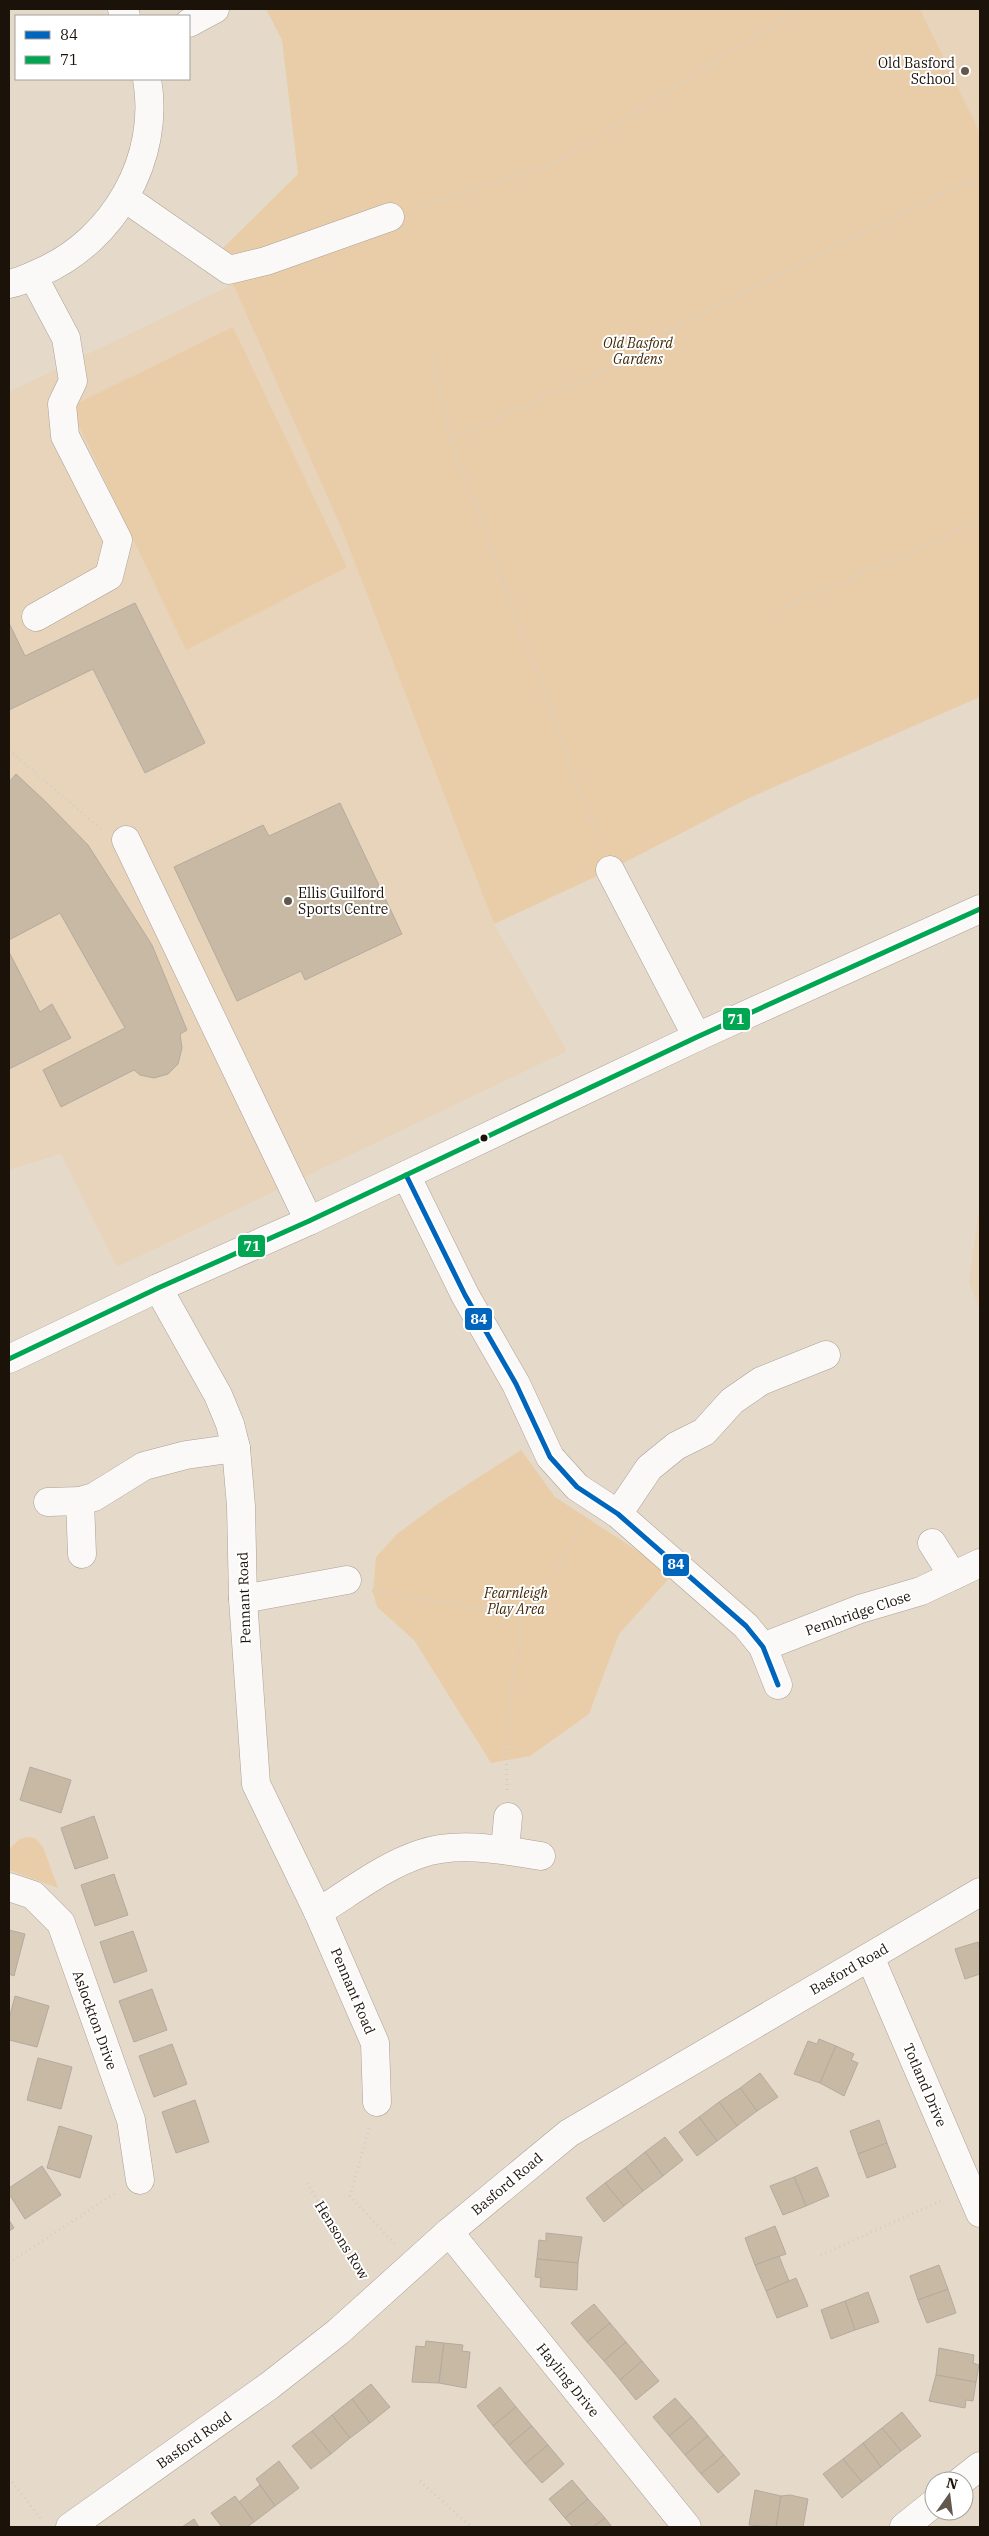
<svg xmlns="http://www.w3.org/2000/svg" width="989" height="2536" viewBox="0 0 989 2536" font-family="'IBM Plex Serif',serif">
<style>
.built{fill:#e8d4bb}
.green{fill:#e9cda9}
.building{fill:#c8b9a4;stroke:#b4aa9f}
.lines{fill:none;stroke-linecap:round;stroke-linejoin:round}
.minor-casing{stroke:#aaa095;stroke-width:29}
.path{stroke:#d1ceca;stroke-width:3;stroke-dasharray:1 4;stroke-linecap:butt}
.minor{stroke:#fbf9f7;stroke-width:28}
.bus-1-casing{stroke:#fff;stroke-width:9}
.bus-2-casing{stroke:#fff;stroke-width:9}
.bus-1{stroke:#0065bd;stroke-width:5}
.bus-2{stroke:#00a651;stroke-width:5}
.poi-dot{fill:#62584d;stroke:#fff;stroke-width:2}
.bus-dot{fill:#1b1309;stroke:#fff;stroke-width:2}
.labels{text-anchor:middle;stroke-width:4;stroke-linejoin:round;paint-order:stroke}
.poi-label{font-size:14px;fill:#1b1309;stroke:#fff;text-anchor:end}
.park-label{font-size:14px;font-style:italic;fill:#3f2909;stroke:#fff}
.street-label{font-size:14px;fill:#1b1309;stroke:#fff}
.line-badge{stroke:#fff;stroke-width:2}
.badge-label{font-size:14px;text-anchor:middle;font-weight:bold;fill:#fff}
</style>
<rect width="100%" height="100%" fill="#e5d9ca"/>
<g class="built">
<path d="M 920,9 L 980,9 L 980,133 Z"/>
<path d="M 233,284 L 343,532 L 494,924 L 567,1051 L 117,1267 L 61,1154 L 9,1170 L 9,392 Z"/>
<path d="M 980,1201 L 980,1310 L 969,1283 Z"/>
</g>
<g class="green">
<path d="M 266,9 L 920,9 L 980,133 L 980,697 L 749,798 L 610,870 L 494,924 L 343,532 L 233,284 L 223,248 L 298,174 L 282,40 Z"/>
<path d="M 233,327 L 347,567 L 186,650 L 70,407 Z"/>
<path d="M 521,1450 L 555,1497 L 673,1574 L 619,1634 L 589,1714 L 530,1756 L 491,1763 L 414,1640 L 377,1607 L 373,1592 L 376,1557 L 397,1534 L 439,1503 Z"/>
<path d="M 27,1837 L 35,1838 L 43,1847 L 58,1888 L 9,1870 L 9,1849 L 20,1839 Z"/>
</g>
<g class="building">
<path d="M 135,603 L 205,743 L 145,773 L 93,669 L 9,710 L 9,623 L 25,656 Z"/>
<path d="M 16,774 L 46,802 L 88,845 L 152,945 L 187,1030 L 180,1034 L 182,1048 L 178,1064 L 168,1074 L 154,1078 L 140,1075 L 134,1070 L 61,1107 L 43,1070 L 125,1028 L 60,913 L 9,940 L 9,782 Z"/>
<path d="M 340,803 L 402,934 L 305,980 L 301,971 L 237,1001 L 174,867 L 263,825 L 269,836 Z"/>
<path d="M 9,952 L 40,1012 L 52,1004 L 71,1038 L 9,1069 Z"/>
<path d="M 30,1767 L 71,1780 L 61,1813 L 20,1800 Z"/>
<path d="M 94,1816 L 108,1858 L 75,1869 L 61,1828 Z"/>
<path d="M 114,1874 L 128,1915 L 95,1926 L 81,1885 Z"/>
<path d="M 9,1930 L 25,1934 L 14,1976 L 9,1974 Z"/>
<path d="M 133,1931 L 147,1971 L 114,1983 L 100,1942 Z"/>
<path d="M 978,1942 L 980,1950 L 980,1974 L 965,1979 L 955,1949 Z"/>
<path d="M 152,1989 L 167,2030 L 134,2042 L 119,2001 Z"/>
<path d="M 15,1996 L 49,2006 L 37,2047 L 9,2040 L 9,2019 Z"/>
<path d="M 819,2039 L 836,2046 L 820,2083 L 794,2074 L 808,2041 L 817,2044 Z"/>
<path d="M 172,2044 L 187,2084 L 154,2097 L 139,2056 Z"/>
<path d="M 836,2046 L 854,2054 L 851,2060 L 858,2063 L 844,2096 L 820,2083 Z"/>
<path d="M 38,2058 L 72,2067 L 61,2109 L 27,2100 Z"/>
<path d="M 760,2073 L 778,2097 L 757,2111 L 740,2088 Z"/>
<path d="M 740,2088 L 757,2111 L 737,2126 L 719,2102 Z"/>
<path d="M 195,2100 L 209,2142 L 176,2153 L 162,2112 Z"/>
<path d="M 719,2102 L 737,2126 L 717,2141 L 699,2117 Z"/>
<path d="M 699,2117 L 717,2141 L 697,2156 L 679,2132 Z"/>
<path d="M 879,2120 L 887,2143 L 858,2154 L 850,2131 Z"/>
<path d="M 59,2126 L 92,2136 L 80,2178 L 47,2168 Z"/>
<path d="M 665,2137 L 683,2160 L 663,2176 L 645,2152 Z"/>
<path d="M 887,2143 L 896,2167 L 867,2178 L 858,2154 Z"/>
<path d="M 645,2152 L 663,2176 L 643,2191 L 625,2168 Z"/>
<path d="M 42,2166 L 61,2195 L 25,2219 L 9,2194 L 9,2188 Z"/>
<path d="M 817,2167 L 829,2196 L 806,2206 L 794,2177 Z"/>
<path d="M 625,2168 L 643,2191 L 624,2206 L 605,2183 Z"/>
<path d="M 794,2177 L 806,2206 L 783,2215 L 770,2186 Z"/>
<path d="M 605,2183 L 624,2206 L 604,2222 L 586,2198 Z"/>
<path d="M 9,2220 L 14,2228 L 9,2231 Z"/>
<path d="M 775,2226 L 786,2254 L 755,2265 L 745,2238 Z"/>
<path d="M 546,2233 L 582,2237 L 578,2263 L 537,2259 L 539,2240 L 546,2241 Z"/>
<path d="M 779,2256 L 789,2281 L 766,2291 L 755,2265 Z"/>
<path d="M 537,2259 L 578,2263 L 577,2290 L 540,2287 L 541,2278 L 535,2277 Z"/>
<path d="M 939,2265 L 948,2289 L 918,2300 L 910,2276 Z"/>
<path d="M 796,2278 L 808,2306 L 777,2318 L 766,2291 Z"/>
<path d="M 948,2289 L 956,2313 L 927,2323 L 918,2300 Z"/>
<path d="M 868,2292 L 879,2322 L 855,2330 L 845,2301 Z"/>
<path d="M 845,2301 L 855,2330 L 831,2339 L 821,2310 Z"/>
<path d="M 594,2304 L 610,2323 L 587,2342 L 571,2323 Z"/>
<path d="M 610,2323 L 626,2342 L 604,2361 L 587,2342 Z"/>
<path d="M 426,2341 L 444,2343 L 439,2383 L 412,2382 L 416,2346 L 425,2347 Z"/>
<path d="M 626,2342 L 642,2361 L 620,2380 L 604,2361 Z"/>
<path d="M 444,2343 L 463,2345 L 462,2351 L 470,2352 L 466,2388 L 439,2383 Z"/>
<path d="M 939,2348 L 974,2355 L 973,2363 L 979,2365 L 976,2382 L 936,2375 Z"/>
<path d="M 642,2361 L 659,2381 L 636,2400 L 620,2380 Z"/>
<path d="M 936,2375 L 976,2382 L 973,2401 L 966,2400 L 965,2408 L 929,2401 Z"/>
<path d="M 371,2384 L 390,2407 L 370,2423 L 352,2399 Z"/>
<path d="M 500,2387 L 516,2407 L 493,2426 L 477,2406 Z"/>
<path d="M 675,2398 L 692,2417 L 669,2436 L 653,2417 Z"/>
<path d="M 352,2399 L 370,2423 L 350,2438 L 332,2415 Z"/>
<path d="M 516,2407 L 532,2426 L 509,2445 L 493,2426 Z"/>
<path d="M 902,2412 L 921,2436 L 901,2451 L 882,2428 Z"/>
<path d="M 332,2415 L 350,2438 L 331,2454 L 312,2431 Z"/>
<path d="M 692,2417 L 708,2436 L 685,2455 L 669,2436 Z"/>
<path d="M 532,2426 L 548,2445 L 525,2464 L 509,2445 Z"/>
<path d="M 882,2428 L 901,2451 L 881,2467 L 863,2443 Z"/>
<path d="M 312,2431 L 331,2454 L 311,2469 L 292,2446 Z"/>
<path d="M 708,2436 L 724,2455 L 701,2474 L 685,2455 Z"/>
<path d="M 863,2443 L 881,2467 L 862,2482 L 843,2459 Z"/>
<path d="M 548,2445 L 564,2464 L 542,2483 L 525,2464 Z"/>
<path d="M 724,2455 L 740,2474 L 718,2493 L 701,2474 Z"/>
<path d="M 843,2459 L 862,2482 L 842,2498 L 823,2474 Z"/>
<path d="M 279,2461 L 299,2488 L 275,2506 L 256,2479 Z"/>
<path d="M 572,2480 L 588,2499 L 565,2518 L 549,2499 Z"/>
<path d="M 260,2485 L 275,2506 L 254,2522 L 239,2502 Z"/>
<path d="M 755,2490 L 781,2496 L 776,2527 L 749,2525 Z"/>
<path d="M 790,2495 L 808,2499 L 803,2527 L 776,2527 L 781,2496 Z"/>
<path d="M 235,2496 L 254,2522 L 247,2527 L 222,2527 L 211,2513 Z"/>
<path d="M 588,2499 L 605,2518 L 593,2527 L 573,2527 L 565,2518 Z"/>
<path d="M 605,2518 L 612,2527 L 593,2527 Z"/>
<path d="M 194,2519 L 199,2527 L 182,2527 Z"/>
</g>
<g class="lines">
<g class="minor-casing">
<g id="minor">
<path d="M 122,9 L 126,16"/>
<path d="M 189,23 L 215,9"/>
<path d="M 125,198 L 229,270 L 266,261 L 390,217"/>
<path d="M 33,276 L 66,338 L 73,381 L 62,404 L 65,436 L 118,540 L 109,576 L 36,617"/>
<path d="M 9,284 C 20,282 30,277 41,272 C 114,240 161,158 147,79"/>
<path d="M 126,840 L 309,1221"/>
<path d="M 610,870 L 697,1037"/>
<path d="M 406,1175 L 465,1295 L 516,1384 L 550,1457 L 577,1487 L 618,1514 L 746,1626 L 763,1647 L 778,1685"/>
<path d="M 158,1288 L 218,1395 L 230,1424 L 236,1448 L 241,1506 L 243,1599 L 256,1784 L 318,1912 L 375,2043 L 377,2102"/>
<path d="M 9,1359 L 158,1288 L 309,1221 L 697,1037 L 980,909"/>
<path d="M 80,1501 L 82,1554"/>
<path d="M 48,1502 L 80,1501 L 94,1497 L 144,1466 L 186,1455 L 236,1448"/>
<path d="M 618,1514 L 649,1468 L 676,1446 L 704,1432 L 732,1401 L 761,1381 L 826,1355"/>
<path d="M 932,1543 L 953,1576"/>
<path d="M 243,1599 L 347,1580"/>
<path d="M 763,1647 L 860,1609 L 921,1591 L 980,1563"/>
<path d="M 505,1850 L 508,1817"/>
<path d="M 9,1887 L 33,1895 L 61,1923 L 131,2120 L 140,2180"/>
<path d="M 318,1912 C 351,1892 384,1866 420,1854 C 458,1841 503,1850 541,1856"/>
<path d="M 870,1957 L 980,2213"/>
<path d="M 449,2232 L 687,2527"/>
<path d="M 961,2481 L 980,2466"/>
<path d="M 70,2527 L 269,2386 L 338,2332 L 449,2232 L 569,2133 L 980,1892"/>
<path d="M 904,2527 L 934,2503"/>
</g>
</g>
<g class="path">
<path d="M 416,208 L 551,165 L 798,9"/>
<path d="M 433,358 L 451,439 L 600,844"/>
<path d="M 451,439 L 617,364 L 684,322 L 966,182 L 980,181"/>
<path d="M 780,609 L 980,522"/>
<path d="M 9,750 L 101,829"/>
<path d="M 372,1591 L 521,1615 L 534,1604 L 583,1524"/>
<path d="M 507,1790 L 506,1739 L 513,1674 L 521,1644 L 521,1615"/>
<path d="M 369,2128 L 350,2196 L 395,2244"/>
<path d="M 307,2183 L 363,2274"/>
<path d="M 821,2255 L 943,2200"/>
<path d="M 9,2263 L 117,2192"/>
<path d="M 9,2478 L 42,2520"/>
<path d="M 420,2481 L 471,2527"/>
</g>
<use href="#minor" class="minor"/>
<g class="bus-1-casing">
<path id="bus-1" d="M 406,1175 L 465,1295 L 516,1384 L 550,1457 L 577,1487 L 618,1514 L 746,1626 L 763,1647 L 778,1685"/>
</g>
<g class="bus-2-casing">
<path id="bus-2" d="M 9,1359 L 158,1288 L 309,1221 L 697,1037 L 980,909"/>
</g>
<use href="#bus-1" class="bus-1"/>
<use href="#bus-2" class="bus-2"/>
</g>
<g class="poi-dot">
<circle cx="965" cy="71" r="5"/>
<circle cx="288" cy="901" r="5"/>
</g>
<circle class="bus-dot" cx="484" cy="1138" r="4.5"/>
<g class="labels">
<g class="poi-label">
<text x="955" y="68">Old Basford<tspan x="955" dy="16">School</tspan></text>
<text x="298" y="898" text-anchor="start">Ellis Guilford<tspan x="298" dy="16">Sports Centre</tspan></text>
</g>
<g class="park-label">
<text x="638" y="348">Old Basford<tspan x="638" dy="16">Gardens</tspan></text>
<text x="516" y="1598">Fearnleigh<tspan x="516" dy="16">Play Area</tspan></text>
</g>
<g class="street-label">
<text transform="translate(244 1598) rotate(-92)" y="5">Pennant Road</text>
<text transform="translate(858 1613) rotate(-19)" y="5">Pembridge Close</text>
<text transform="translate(849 1969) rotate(-30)" y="5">Basford Road</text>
<text transform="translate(353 1991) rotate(67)" y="5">Pennant Road</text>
<text transform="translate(95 2020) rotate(70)" y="5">Aslockton Drive</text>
<text transform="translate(925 2085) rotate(67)" y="5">Totland Drive</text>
<text transform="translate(507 2184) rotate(-40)" y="5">Basford Road</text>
<text transform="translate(342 2240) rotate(58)" y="5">Hensons Row</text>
<text transform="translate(568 2380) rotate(51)" y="5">Hayling Drive</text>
<text transform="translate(194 2440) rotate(-35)" y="5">Basford Road</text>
</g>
</g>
<g class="line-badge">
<rect x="722" y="1007" width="29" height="24" rx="5" fill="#00a651"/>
<rect x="237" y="1234" width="29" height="24" rx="5" fill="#00a651"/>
<rect x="464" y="1307" width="29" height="24" rx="5" fill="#0065bd"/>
<rect x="662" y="1553" width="28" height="24" rx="5" fill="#0065bd"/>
</g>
<g class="badge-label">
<text x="736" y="1024">71</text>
<text x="252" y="1251">71</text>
<text x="479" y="1324">84</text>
<text x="676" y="1569">84</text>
</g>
<rect width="989" height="2536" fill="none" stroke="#1b1309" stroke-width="20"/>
<rect x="15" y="15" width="175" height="65" fill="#ffffff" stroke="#a4a19d"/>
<rect x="25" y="31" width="25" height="8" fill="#0065bd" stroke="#a4a19d"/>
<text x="60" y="40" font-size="15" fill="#1b1309">84</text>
<rect x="25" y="56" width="25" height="8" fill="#00a651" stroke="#a4a19d"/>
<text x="60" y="65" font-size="15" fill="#1b1309">71</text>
<g transform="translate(949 2496) rotate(14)"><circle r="24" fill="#ffffff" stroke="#a4a19d"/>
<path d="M0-4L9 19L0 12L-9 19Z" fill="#62584d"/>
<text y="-8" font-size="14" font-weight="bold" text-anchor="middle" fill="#1b1309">N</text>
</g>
</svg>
